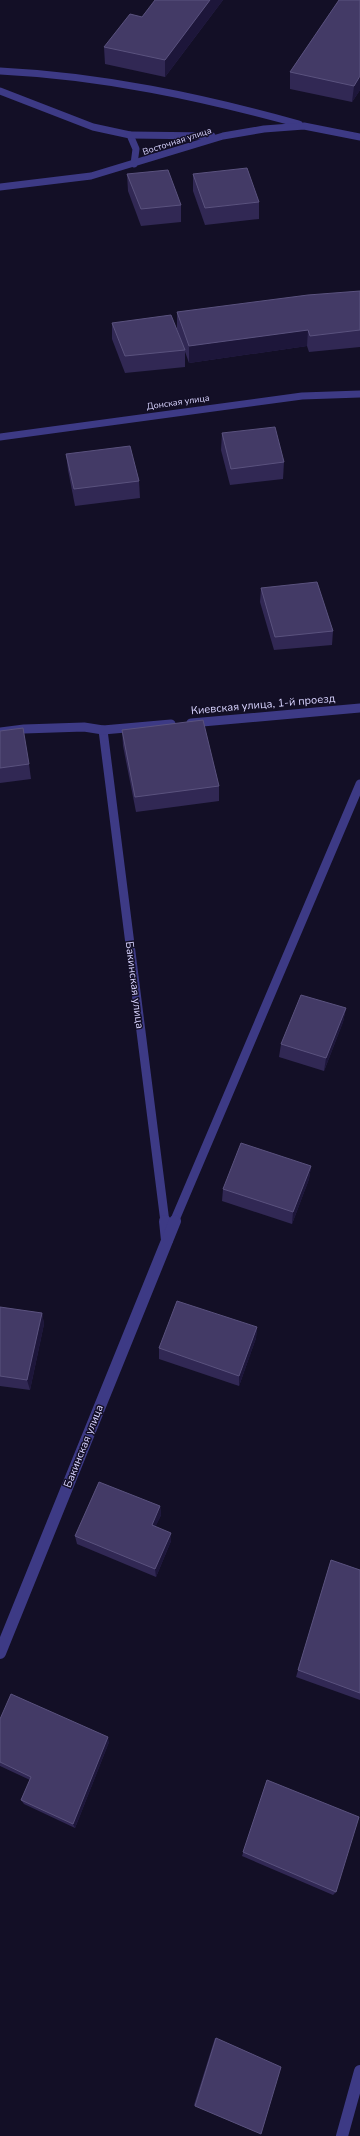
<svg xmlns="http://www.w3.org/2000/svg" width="360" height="2136" viewBox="0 0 360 2136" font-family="'Nunito Sans',sans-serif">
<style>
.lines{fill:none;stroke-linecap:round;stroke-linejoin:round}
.minor-far2{stroke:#3d3a85;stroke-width:7}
.minor-far1{stroke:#3d3a85;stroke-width:9}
.minor{stroke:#3d3a85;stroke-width:12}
.wall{fill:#312854}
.shaded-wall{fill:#1d163a}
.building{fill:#433a66;stroke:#5a527e}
.labels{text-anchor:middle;stroke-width:3;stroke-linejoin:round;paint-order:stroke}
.far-street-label{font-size:9px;fill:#d9d4ff;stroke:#130f26}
.street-label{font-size:11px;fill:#d9d4ff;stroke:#130f26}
</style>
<rect width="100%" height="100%" fill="#130f26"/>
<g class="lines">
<g class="minor-far2">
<path d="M 0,71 C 102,76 201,97 299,124"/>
<path d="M 0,91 L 93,127 L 130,135 L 136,149 L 134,164"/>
<path d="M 130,135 L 212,136"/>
<path d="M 0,187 L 91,176 L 223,136 L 264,129 L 304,126 L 360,137"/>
<path d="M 0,437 L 302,396 L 360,394"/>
</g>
<g class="minor-far1">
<path d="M 191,723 L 360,708"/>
<path d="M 103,730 L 165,1222"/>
<path d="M 0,732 L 24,729 L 84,727 L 103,730 L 171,724"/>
<path d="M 174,1222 L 360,784"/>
</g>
<g class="minor">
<path d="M 165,1221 L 167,1240"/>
<path d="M 0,1653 L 175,1221"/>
<path d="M 342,2136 L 360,2071"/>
</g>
</g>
<g class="wall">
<path d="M 155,0 L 223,0 L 165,77 L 105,64 L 104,47 L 142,17 Z"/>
<path d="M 339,0 L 360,90 L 352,102 L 290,89 L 290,72 Z"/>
<path d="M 127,174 L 181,205 L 181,222 L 141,226 L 128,191 Z"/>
<path d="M 193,174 L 259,202 L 259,219 L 205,225 L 193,191 Z"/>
<path d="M 360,291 L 360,347 L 309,352 L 307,346 L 189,363 L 177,329 L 177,312 Z"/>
<path d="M 112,323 L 185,350 L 185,367 L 125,373 L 112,339 Z"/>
<path d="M 222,433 L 284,462 L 283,479 L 230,485 L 221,450 Z"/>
<path d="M 66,454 L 139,481 L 140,498 L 75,506 L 68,470 Z"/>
<path d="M 261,588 L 333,631 L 332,645 L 274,650 L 260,602 Z"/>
<path d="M 122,730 L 219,786 L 219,801 L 136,812 L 123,746 Z"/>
<path d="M 0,731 L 29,764 L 31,779 L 0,783 Z"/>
<path d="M 346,1008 L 343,1022 L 324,1071 L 279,1057 L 281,1044 Z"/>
<path d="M 311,1166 L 309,1179 L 292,1224 L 222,1201 L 223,1189 Z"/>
<path d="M 0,1307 L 42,1313 L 44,1324 L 30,1390 L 0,1386 Z"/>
<path d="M 257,1327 L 256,1338 L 239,1386 L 159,1359 L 159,1348 Z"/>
<path d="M 160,1506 L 161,1515 L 155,1527 L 171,1541 L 156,1577 L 77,1544 L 75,1536 Z"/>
<path d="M 331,1560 L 360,1570 L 360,1700 L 296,1677 Z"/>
<path d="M 0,1719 L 109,1742 L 75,1828 L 24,1804 L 21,1800 L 30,1780 L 0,1766 Z"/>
<path d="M 267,1780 L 336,1892 L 333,1895 L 242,1856 Z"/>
<path d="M 215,2038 L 216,2038 L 195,2106 L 194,2105 Z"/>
</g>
<g class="shaded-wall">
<path d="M 210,0 L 223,0 L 165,77 L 165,60 Z"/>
<path d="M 360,76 L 360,90 L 352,102 L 354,86 Z"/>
<path d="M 308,330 L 307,346 L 189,363 L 189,346 Z"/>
<path d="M 346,1008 L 343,1022 L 324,1071 L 326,1058 Z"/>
<path d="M 311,1166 L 309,1179 L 292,1224 L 293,1212 Z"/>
<path d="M 42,1313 L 44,1324 L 30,1390 L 27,1380 Z"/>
<path d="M 257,1327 L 256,1338 L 239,1386 L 239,1376 Z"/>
<path d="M 160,1506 L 161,1515 L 152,1534 L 152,1525 Z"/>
<path d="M 171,1533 L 171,1541 L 156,1577 L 155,1569 Z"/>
<path d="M 108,1737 L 109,1742 L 75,1828 L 73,1824 Z"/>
</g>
<g class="building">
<path d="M 155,0 L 210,0 L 165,60 L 104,47 L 130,14 L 142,17 Z"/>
<path d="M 339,0 L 360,0 L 360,76 L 354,86 L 290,72 Z"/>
<path d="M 247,168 L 259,202 L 205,208 L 193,174 Z"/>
<path d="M 168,170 L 181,205 L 141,209 L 127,174 Z"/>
<path d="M 360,291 L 360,330 L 310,336 L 308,330 L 189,346 L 177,312 L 308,295 Z"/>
<path d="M 171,315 L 185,350 L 125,356 L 112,323 Z"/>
<path d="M 275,427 L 284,462 L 231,469 L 222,433 Z"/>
<path d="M 130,446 L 139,481 L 74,489 L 66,454 Z"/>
<path d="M 317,582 L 333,631 L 275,637 L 261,588 Z"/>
<path d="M 203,720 L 219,786 L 135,797 L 122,730 Z"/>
<path d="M 23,728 L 29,764 L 0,768 L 0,731 Z"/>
<path d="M 301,995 L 346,1008 L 326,1058 L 281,1044 Z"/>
<path d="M 241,1143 L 311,1166 L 293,1212 L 223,1189 Z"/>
<path d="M 177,1301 L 257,1327 L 239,1376 L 159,1348 Z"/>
<path d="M 0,1307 L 42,1313 L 27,1380 L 0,1376 Z"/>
<path d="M 99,1482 L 160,1506 L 152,1525 L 171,1533 L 155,1569 L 75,1536 Z"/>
<path d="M 331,1560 L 360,1570 L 360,1693 L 298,1670 Z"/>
<path d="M 11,1694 L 108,1737 L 73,1824 L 21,1800 L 31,1777 L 0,1762 L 0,1719 Z"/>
<path d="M 267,1780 L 359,1817 L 336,1892 L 243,1852 Z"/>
<path d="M 216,2038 L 281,2067 L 261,2134 L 195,2106 Z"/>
</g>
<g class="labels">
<g class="far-street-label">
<text transform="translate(177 141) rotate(-18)" y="3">Восточная улица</text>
<text transform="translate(178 402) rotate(-8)" y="3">Донская улица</text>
</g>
<g class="street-label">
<text transform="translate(263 704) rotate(-5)" y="4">Киевская улица, 1-й проезд</text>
<text transform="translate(135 985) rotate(83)" y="4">Бакинская улица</text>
<text transform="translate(83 1446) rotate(-68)" y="4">Бакинская улица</text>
</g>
</g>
</svg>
